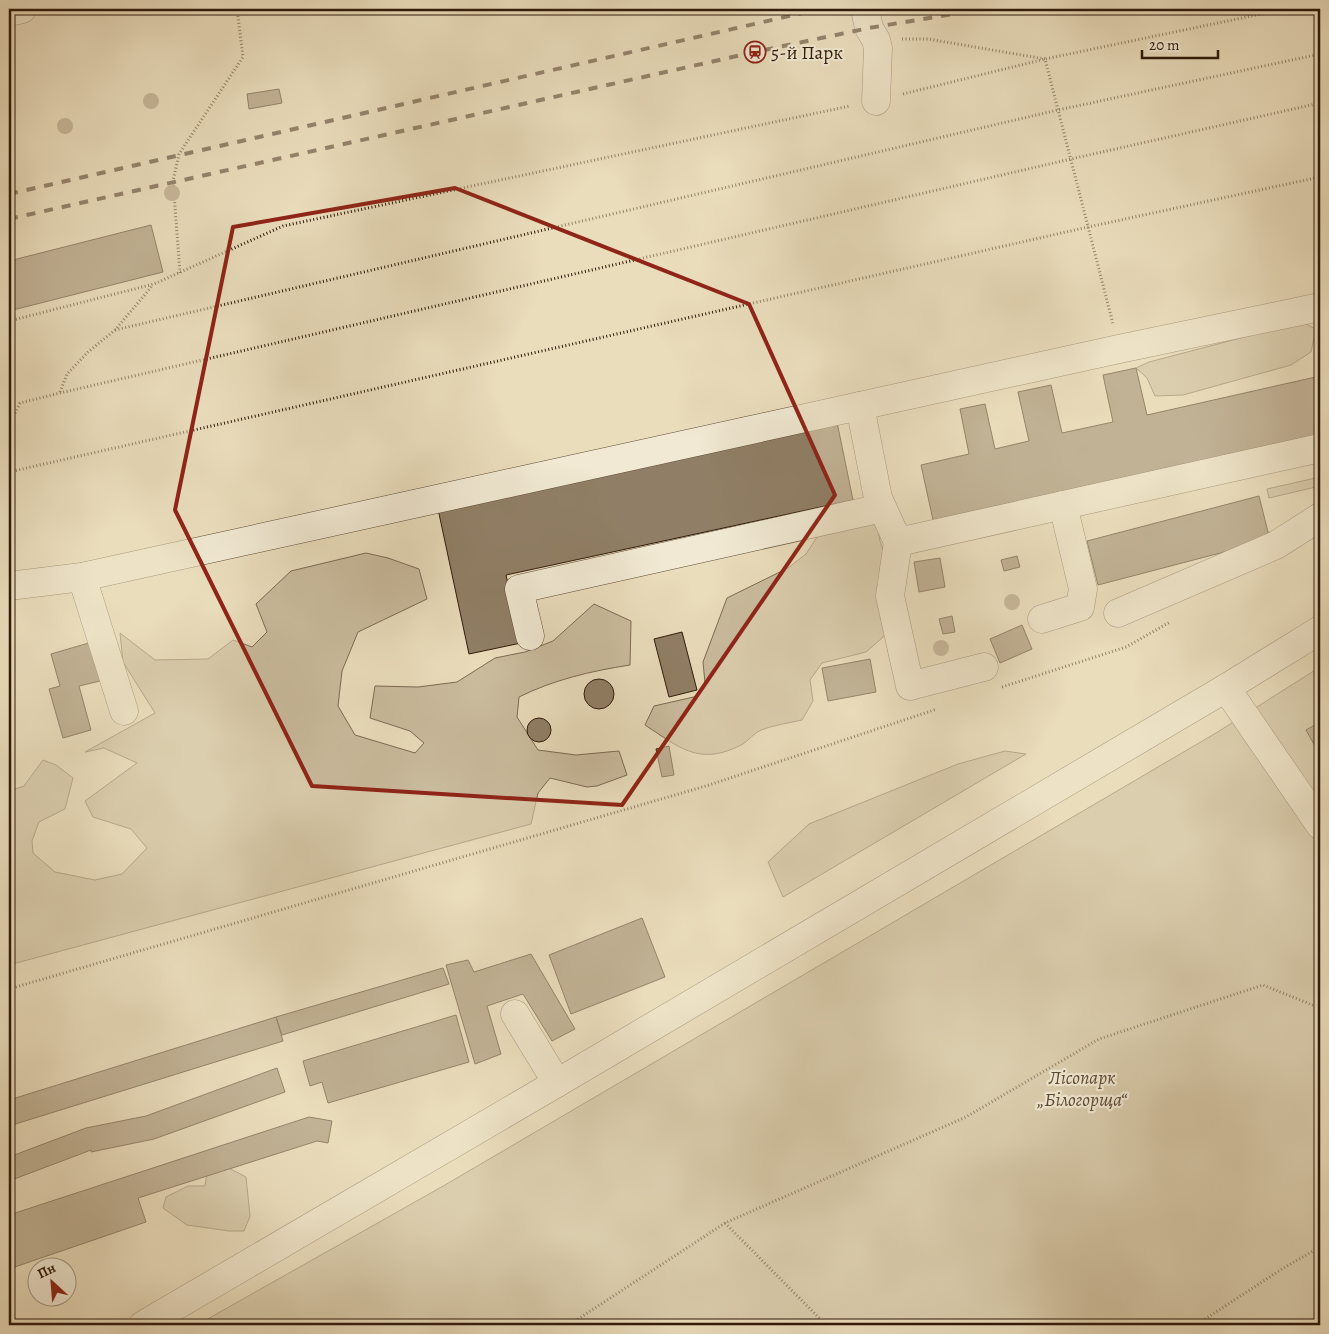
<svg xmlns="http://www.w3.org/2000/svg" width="1329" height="1334" viewBox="0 0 1329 1334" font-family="Alegreya,serif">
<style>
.green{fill:#cabc9e;stroke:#7c6b54}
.building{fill:#907f66;stroke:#2f1a09}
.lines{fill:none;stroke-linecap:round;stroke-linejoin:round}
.minor-casing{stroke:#5e4b36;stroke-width:29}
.path{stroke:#2f1a09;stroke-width:3;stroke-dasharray:1 2.5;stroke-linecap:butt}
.minor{stroke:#f1e9d3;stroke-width:28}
.rail{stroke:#2f1a09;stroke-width:4;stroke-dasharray:9 9;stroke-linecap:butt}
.tree{fill:#9d8d72}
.marked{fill:none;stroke:#8f2418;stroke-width:4;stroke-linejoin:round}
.labels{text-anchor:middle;stroke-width:4.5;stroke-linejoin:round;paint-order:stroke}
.poi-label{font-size:19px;fill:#2f1a09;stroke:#f1e9d3;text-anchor:start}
.park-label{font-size:19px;font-style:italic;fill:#5e4b36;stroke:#f1e9d3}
</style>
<rect width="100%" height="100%" fill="#eaddbc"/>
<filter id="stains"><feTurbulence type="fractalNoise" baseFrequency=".004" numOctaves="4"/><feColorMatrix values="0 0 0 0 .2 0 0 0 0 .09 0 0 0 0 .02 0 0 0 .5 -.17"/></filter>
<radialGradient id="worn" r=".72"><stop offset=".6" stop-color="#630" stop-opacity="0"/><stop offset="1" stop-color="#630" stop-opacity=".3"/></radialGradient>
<g class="green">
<path d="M 1302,322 L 1316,329 L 1311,352 L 1291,365 L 1183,395 L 1155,396 L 1147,378 L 1136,368 L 1149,362 Z"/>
<path d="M 1320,477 L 1320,486 L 1269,498 L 1267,489 Z"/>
<path d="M 876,519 L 880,541 L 887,561 L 896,621 L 882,638 L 866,652 L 822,663 L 810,680 L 813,701 L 802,720 C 789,723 774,725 761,730 C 754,733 749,740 743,744 C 700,767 680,748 645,725 L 654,706 L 698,696 L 705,683 L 703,662 L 727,598 L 788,568 L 806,554 L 819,534 Z"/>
<path d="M 366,553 L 388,558 L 419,569 L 427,599 L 358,632 L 342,671 L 338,706 L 355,735 L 415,753 L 424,743 L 410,731 L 370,718 L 375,686 L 418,687 L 457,682 L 495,658 L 525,652 L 553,641 L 594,604 L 631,621 L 630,665 C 591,671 553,680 519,697 L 517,717 L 538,750 L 576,755 L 619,751 L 627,775 L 597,786 L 587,787 L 550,778 L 538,793 L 531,824 L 9,965 L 9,791 L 24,786 L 43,760 L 56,765 L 73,778 L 65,809 L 39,822 L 32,841 L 33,853 L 55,872 L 95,880 L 122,874 L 147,848 L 131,829 L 93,817 L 85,801 L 137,763 L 104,748 L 85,752 L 155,713 L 123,662 L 120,633 L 155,660 L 208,659 L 233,640 L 252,647 L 267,632 L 256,604 L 291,571 Z"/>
<path d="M 1320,667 L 1320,1325 L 197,1325 L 445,1185 L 1216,733 Z"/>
<path d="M 1005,751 L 1026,754 L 783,897 L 768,862 L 809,824 L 958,764 Z"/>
<path d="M 221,1164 L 246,1177 L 250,1216 L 244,1231 L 229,1231 L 187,1225 L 163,1208 L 166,1197 L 188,1186 L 205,1186 L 207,1173 Z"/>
</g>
<g class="building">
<path d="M 279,89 L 282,103 L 249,109 L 247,94 Z"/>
<path d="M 151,225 L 163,272 L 9,311 L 9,261 Z"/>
<path d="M 1136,368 L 1147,415 L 1320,376 L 1320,434 L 933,520 L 921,465 L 969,454 L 960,409 L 985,404 L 995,449 L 1029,441 L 1018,392 L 1051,385 L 1062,433 L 1113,422 L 1103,375 Z"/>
<path d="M 837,422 L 853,500 L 506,575 L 521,643 L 469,654 L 438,509 Z"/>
<path d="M 1259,496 L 1270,540 L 1098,585 L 1087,541 Z"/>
<path d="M 1017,556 L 1020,567 L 1004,571 L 1001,560 Z"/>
<path d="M 940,558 L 945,587 L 919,592 L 914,562 Z"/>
<path d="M 952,616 L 955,632 L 943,634 L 939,619 Z"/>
<path d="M 1022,625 L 1032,649 L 1000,663 L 990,639 Z"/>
<path d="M 682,632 L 697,690 L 669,697 L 654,639 Z"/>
<path d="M 99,640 L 97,669 L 100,681 L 79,686 L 91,730 L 63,738 L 49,689 L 60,686 L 51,654 Z"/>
<path d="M 870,659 L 876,692 L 828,701 L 822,668 Z"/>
<circle cx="599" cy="694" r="15"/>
<circle cx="539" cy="730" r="12"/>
<path d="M 1320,722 L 1320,755 L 1306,730 Z"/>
<path d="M 669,746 L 674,775 L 662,777 L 656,749 Z"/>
<path d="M 642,918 L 665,977 L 571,1014 L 549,955 Z"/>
<path d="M 531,954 L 575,1029 L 552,1041 L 523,994 L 487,1006 L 501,1054 L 475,1064 L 446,965 L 468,960 L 474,972 Z"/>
<path d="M 443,968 L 449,984 L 282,1035 L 276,1017 Z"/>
<path d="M 456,1015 L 469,1062 L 328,1103 L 322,1082 L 310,1086 L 303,1061 Z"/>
<path d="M 276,1017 L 283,1041 L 9,1126 L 9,1100 Z"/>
<path d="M 277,1068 L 285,1092 L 154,1139 L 91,1152 L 91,1150 L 9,1181 L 9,1157 L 86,1128 L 146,1116 Z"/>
<path d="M 309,1117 L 332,1121 L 328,1143 L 317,1141 L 138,1198 L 146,1222 L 9,1269 L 9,1215 Z"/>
</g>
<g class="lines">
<g class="minor-casing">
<g id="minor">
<path d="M 865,9 L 869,28 L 876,40 L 878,48 L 876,101"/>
<path d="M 9,12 L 22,9"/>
<path d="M 860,406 L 878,498 L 898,542 L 1320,448"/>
<path d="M 898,542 L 890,596 L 910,686 L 984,667"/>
<path d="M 82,577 L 124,711"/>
<path d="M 9,586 L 82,577 L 1119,349 L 1320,307"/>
<path d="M 1118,613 L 1276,545 L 1320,517"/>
<path d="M 1042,619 L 1080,607 L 1083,589 L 1063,505"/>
<path d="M 530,636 L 519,589 L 882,508"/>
<path d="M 1226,688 L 1320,825"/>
<path d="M 515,1014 L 557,1083"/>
<path d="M 143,1325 L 557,1083 L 1226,688 L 1320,630"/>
</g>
</g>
<g class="path">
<path d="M 902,39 L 928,39 L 1045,59 L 1113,324"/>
<path d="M 903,94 L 1045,59 L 1285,9"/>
<path d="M 180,273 L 173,181 L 179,154 L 243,57 L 237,9"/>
<path d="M 9,321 L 154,284 L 283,226 L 850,106"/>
<path d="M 115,330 L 1058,110 L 1320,54"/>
<path d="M 60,392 L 67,374 L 88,352 L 115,330 L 153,285"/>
<path d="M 9,426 L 20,403 L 60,393 L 1071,159 L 1320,103"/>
<path d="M 9,472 L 1088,227 L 1320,177"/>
<path d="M 1002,687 L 1126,647 L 1170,622"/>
<path d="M 9,989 L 706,786 L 937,709"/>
<path d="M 725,1223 L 826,1325"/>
<path d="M 569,1325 L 725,1223 L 966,1117 L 1099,1039 L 1263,985 L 1320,1008"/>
<path d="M 1196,1325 L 1282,1269 L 1320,1247"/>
</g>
<use href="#minor" class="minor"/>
<g class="rail">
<path d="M 9,194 L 820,9"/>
<path d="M 9,219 L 755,52 L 869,28 L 983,9"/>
</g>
</g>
<g class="tree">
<circle cx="151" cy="101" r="8"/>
<circle cx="65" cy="126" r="8"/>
<circle cx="172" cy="193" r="8"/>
<circle cx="1012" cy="602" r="8"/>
<circle cx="941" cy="648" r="8"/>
</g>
<path d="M0 0H1329V1334H0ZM 455,188 L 749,304 L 835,495 L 622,805 L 312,786 L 175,510 L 233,227 Z" fill="#eaddbc" fill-opacity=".55" fill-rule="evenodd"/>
<path class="marked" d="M 455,188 L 749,304 L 835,495 L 622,805 L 312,786 L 175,510 L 233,227 Z"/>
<defs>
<g id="station-ring" transform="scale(1.125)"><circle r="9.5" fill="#f1e9d3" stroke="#8f2418" stroke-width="1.5"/><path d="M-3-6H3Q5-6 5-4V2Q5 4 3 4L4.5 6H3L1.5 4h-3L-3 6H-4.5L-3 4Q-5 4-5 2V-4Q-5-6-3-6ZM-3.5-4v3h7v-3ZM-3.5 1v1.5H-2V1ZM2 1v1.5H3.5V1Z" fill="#8f2418"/></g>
</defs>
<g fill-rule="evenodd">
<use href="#station-ring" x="755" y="52"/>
</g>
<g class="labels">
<g class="poi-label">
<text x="771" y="59">5-й Парк</text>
</g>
<g class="park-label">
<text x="1082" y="1084">Лісопарк<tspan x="1082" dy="22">„Білогорща“</tspan></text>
</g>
</g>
<rect width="1329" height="1334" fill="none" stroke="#eaddbc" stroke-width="30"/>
<rect x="10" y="10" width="1309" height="1314" fill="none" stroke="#2f1a09" stroke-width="2.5"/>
<rect x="15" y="15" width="1299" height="1304" fill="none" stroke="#2f1a09"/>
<g transform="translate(52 1282) rotate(334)"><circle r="24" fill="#f1e9d3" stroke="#a39682"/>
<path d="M0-4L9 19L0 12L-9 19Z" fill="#8f2418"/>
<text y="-8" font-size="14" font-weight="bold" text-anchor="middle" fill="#2f1a09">Пн</text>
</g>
<path d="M1142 50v8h76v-8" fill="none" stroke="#2f1a09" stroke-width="2.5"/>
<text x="1149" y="50" font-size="15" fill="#2f1a09" stroke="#f1e9d3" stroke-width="4" paint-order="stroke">20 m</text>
<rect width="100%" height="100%" filter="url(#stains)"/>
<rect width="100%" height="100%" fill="url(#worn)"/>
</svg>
